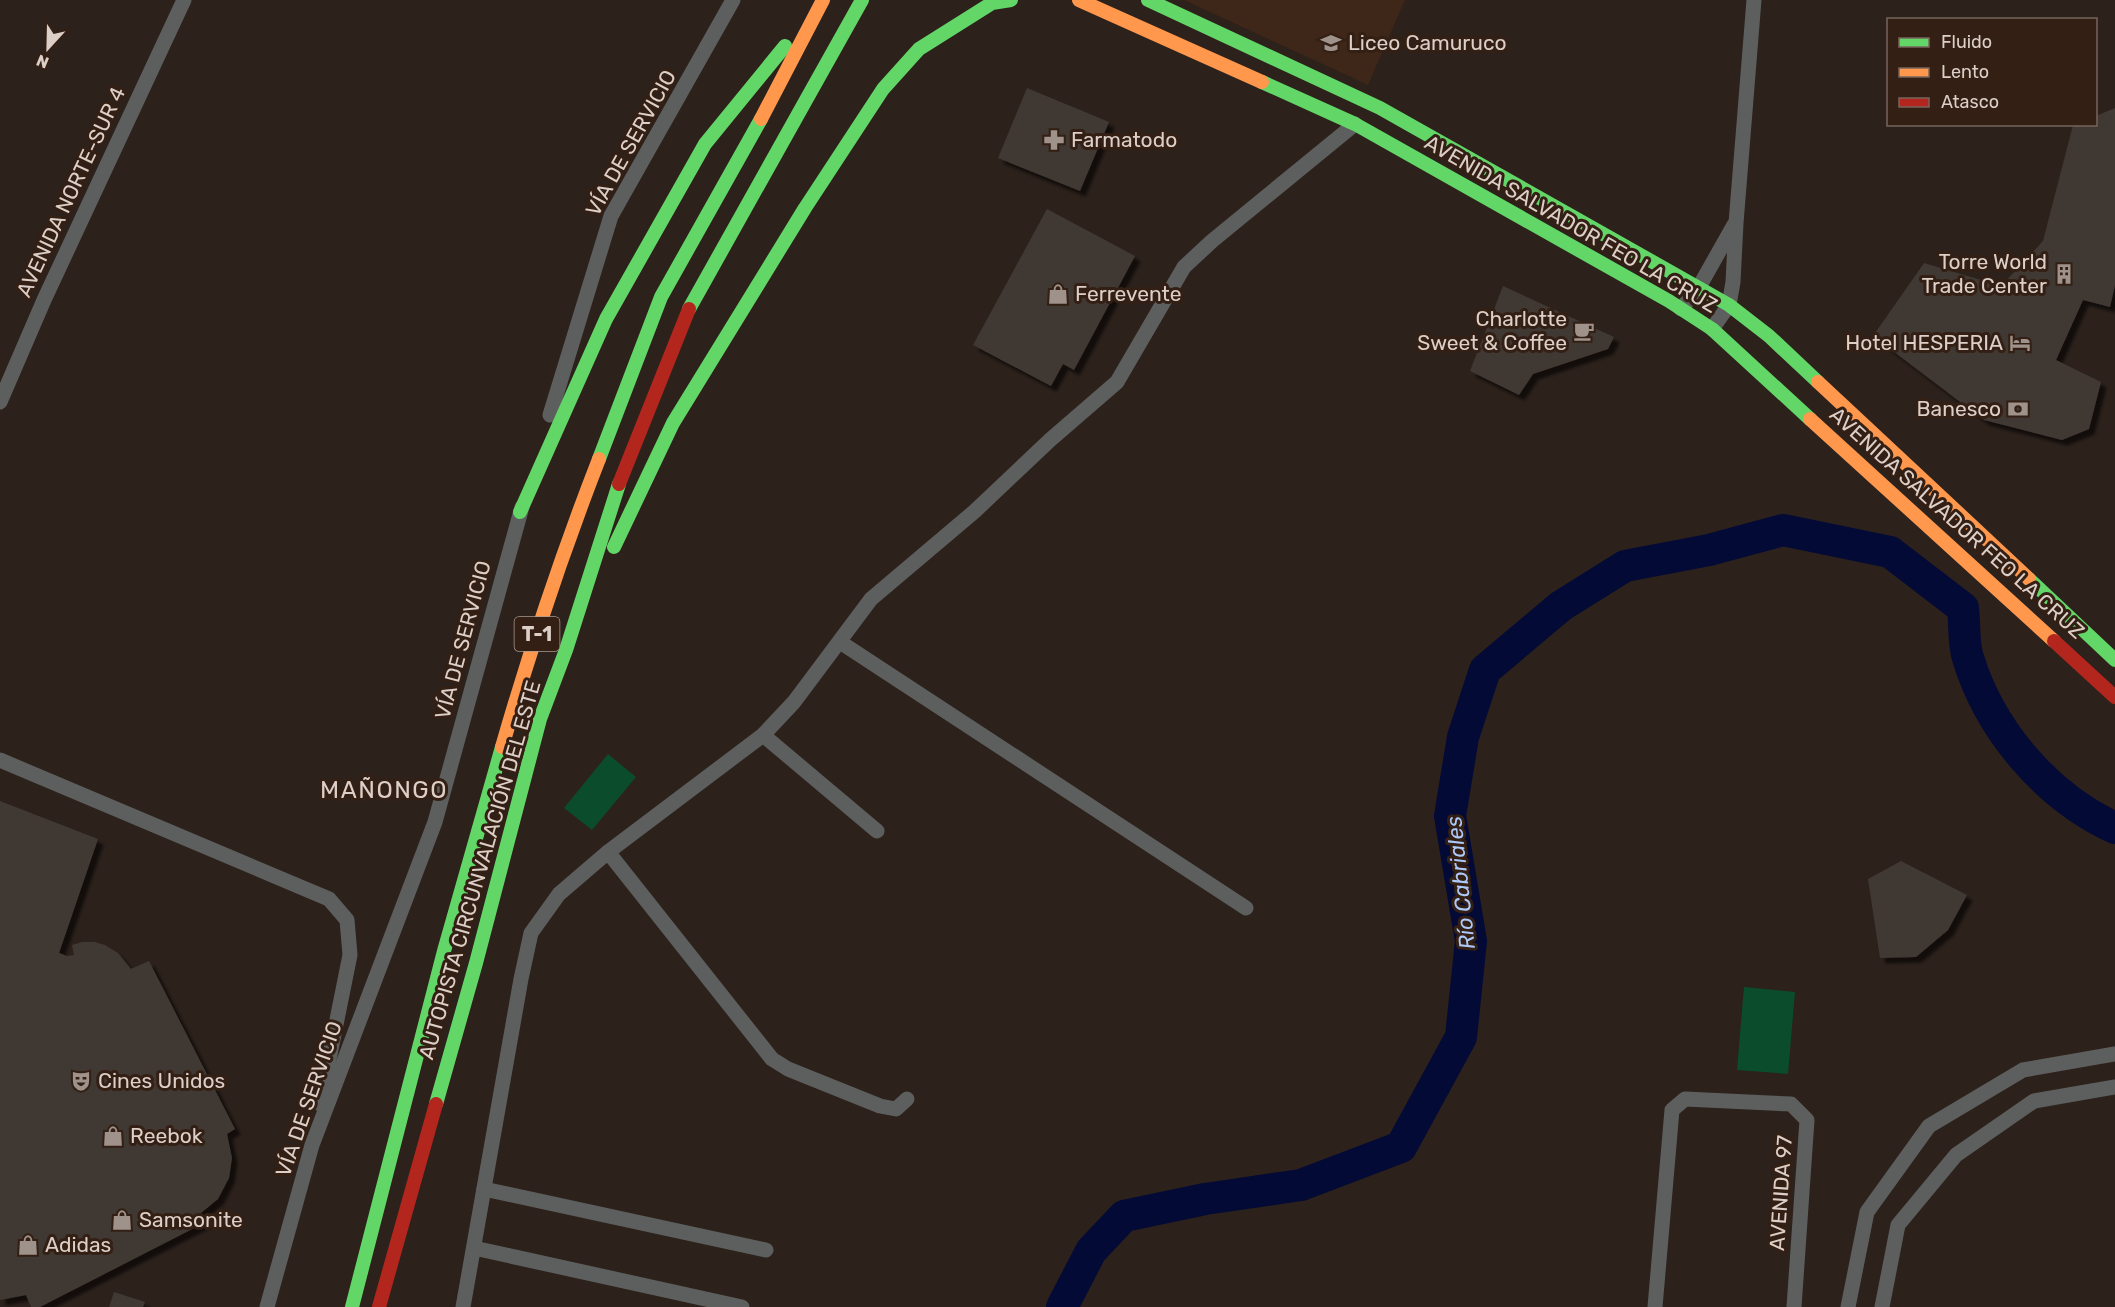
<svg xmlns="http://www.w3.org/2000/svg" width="2115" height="1307" viewBox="0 0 2115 1307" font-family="Rubik,sans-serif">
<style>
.built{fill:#3e2618}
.green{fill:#0b4c2d}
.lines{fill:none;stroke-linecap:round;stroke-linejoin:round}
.river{stroke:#040a36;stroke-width:32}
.building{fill:#413833;filter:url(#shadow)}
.street{stroke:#5d5f5e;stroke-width:15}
.fast{stroke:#63d668;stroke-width:14}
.slow{stroke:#ff974d;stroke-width:14}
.jam{stroke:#b3261e;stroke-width:14}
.labels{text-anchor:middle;stroke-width:6;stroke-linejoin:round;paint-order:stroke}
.shield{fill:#331f14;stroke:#a99a91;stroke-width:1.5}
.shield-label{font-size:20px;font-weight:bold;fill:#dccfc7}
.poi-label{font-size:21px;fill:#dccfc7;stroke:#331f14;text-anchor:start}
.street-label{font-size:21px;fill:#dccfc7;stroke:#331f14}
.water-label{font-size:22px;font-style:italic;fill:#adc8f9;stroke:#331f14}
.quarter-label{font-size:24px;letter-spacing:1.5px;fill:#dccfc7;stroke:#331f14}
</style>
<defs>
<filter id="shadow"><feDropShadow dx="5.5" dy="5.5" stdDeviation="1.5" flood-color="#0009"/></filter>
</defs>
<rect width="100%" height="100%" fill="#2c211b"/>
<path class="built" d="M 1184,0 L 1405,0 L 1368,85 Z"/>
<g class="green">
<path d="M 608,754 L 636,777 L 592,830 L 564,808 Z"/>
<path d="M 1744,987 L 1795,992 L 1788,1074 L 1737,1070 Z"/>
</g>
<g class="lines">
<path class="river" d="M 1062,1307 L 1091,1251 L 1124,1216 L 1205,1199 L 1301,1185 L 1401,1147 L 1461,1037 L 1471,941 L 1450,816 L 1463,737 L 1485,670 L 1561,606 L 1625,566 L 1709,550 L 1783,530 L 1890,552 L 1963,608 C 1965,624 1963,643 1968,658 C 1990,730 2046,796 2115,828"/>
</g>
<g class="building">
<path d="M 1027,88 L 1109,122 L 1080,191 L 998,158 Z"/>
<path d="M 2115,108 L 2115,285 L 2110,307 L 2083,300 L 2056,360 L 2101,382 L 2089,429 L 2062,440 L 1984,420 L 1873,336 L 1924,263 L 2001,286 L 2043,241 L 2073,125 L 2096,124 L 2096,116 Z"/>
<path d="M 1047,209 L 1135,256 L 1074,370 L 1063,364 L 1051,386 L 973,345 Z"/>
<path d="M 1503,286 L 1614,337 L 1608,349 L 1533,374 L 1519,395 L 1470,371 Z"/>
<path d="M 0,801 L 98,839 L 59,953 L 67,956 L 74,955 L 72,945 L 82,942 L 95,942 L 105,945 L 118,953 L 131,969 L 149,961 L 235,1129 L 227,1134 L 232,1158 L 229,1178 L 218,1199 L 201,1213 L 206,1222 L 40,1307 L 31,1307 L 26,1295 L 0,1300 Z"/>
<path d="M 1901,861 L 1967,895 L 1948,930 L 1916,957 L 1880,958 L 1868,879 Z"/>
<path d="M 114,1292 L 145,1302 L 143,1307 L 109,1307 Z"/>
</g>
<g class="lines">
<g class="street">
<path d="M 1681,309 L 1699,287 L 1734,225"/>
<path d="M 1712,329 L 1729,305 L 1733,282 L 1736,223 L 1754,0"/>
<path d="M 0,402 L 44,300 L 184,0"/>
<path d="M 550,415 L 611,216 L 733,0"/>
<path d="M 840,642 L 1246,908"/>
<path d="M 763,735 L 877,831"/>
<path d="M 0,760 L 329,899 L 347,920 L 350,955 L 320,1104"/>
<path d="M 608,852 L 772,1059 L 788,1069 L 880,1106 L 896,1109 L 907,1099"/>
<path d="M 484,1189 L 766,1250"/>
<path d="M 474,1248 L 742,1307"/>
<path d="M 267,1307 L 312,1145 L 435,822 L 522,507"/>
<path d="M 463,1307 L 521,979 L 531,933 L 559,894 L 608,852 L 763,735 L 794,702 L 871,599 L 975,511 L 1050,440 L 1117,382 L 1184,267 L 1212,241 L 1355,124"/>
<path d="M 1655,1307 L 1672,1110 L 1685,1099 L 1791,1104 L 1807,1120 L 1794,1307"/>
<path d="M 1848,1307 L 1867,1212 L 1929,1126 L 2023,1070 L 2115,1054"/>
<path d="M 1882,1307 L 1898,1225 L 1956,1155 L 2034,1101 L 2115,1087"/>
</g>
<g class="fast">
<path d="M 1148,0 L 1380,108 L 1729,305 L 1769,336 L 1818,382"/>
<path d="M 1262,82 L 1355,124 L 1669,301 L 1712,329 L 1810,419"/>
<path d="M 689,309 L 862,0"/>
<path d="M 599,459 L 661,297 L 761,119"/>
<path d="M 520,512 L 606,319 L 705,144 L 785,46"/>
<path d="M 614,547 L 673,423 L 805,208 L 883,89 L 919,49 L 992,3 L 1011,0"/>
<path d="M 2029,579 L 2115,660"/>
<path d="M 436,1104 L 476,963 L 540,719 L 566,650 L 619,484"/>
<path d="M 352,1307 L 444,951 L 502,747"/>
</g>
<g class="slow">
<path d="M 1079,0 L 1262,82"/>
<path d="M 761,119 L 823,0"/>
<path d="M 1818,382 L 2029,579"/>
<path d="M 1810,419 L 2054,641"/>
<path d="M 502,747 C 530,650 562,554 599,459"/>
</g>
<g class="jam">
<path d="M 619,484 L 689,309"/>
<path d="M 2054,641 L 2115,697"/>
<path d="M 379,1307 L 436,1104"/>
</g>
</g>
<defs>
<g id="university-bare" transform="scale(1.62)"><path d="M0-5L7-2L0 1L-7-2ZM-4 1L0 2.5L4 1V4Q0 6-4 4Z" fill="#9e928b" stroke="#331f14" stroke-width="2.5" paint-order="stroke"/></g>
<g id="pharmacy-bare" transform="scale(1.62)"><path d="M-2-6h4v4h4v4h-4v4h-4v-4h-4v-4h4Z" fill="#9e928b" stroke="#331f14" stroke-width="2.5" paint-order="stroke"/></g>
<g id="building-bare" transform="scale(1.62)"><path d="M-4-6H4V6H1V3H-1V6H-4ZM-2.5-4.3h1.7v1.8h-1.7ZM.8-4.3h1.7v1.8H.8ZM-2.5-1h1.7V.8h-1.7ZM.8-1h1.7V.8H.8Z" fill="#9e928b" stroke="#331f14" stroke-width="2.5" paint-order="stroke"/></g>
<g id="shop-bare" transform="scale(1.62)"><path d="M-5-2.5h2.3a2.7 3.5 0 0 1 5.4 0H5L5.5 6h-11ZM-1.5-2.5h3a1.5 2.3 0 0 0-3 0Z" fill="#9e928b" stroke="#331f14" stroke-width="2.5" paint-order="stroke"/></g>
<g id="cafe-bare" transform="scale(1.62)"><path d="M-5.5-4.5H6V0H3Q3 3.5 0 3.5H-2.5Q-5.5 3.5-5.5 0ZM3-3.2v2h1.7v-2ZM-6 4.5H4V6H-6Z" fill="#9e928b" stroke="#331f14" stroke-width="2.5" paint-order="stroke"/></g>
<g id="hotel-bare" transform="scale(1.62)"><path d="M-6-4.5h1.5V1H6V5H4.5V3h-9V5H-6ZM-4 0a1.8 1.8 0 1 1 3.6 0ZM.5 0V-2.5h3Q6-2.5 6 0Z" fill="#9e928b" stroke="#331f14" stroke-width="2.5" paint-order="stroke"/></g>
<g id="bank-bare" transform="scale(1.62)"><path d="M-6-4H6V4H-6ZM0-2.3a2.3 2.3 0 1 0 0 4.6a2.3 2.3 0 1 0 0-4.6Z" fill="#9e928b" stroke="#331f14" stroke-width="2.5" paint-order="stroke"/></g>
<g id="theatre-bare" transform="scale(1.62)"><path d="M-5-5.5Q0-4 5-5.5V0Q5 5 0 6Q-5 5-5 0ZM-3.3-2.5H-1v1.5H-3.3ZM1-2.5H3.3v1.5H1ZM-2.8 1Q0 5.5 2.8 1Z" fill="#9e928b" stroke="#331f14" stroke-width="2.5" paint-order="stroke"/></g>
</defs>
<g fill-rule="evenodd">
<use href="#university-bare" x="1331" y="43"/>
<use href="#pharmacy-bare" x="1054" y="140"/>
<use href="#building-bare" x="2064" y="274"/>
<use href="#shop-bare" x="1058" y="294"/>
<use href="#cafe-bare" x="1584" y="331"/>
<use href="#hotel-bare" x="2020" y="343"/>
<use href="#bank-bare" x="2018" y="409"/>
<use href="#theatre-bare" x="81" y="1081"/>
<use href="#shop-bare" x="113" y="1136"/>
<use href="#shop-bare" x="122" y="1220"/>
<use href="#shop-bare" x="28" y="1245"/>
</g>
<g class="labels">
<rect class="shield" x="514.5" y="617" width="45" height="34" rx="4.5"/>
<g class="shield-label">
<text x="537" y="641">T-1</text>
</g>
<g class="poi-label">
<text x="1348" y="50">Liceo Camuruco</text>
<text x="1071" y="147">Farmatodo</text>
<text x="2047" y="269" text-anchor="end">Torre World<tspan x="2047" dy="24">Trade Center</tspan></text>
<text x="1075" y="301">Ferrevente</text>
<text x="1567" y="326" text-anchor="end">Charlotte<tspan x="1567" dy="24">Sweet &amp; Coffee</tspan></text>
<text x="2003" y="350" text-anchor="end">Hotel HESPERIA</text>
<text x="2001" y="416" text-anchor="end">Banesco</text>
<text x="98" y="1088">Cines Unidos</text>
<text x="130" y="1143">Reebok</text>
<text x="139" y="1227">Samsonite</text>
<text x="45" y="1252">Adidas</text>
</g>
<g class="street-label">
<text transform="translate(631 143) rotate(-61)" y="7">VÍA DE SERVICIO</text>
<text transform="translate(71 192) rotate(-65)" y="7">AVENIDA NORTE-SUR 4</text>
<text transform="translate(1571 224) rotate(30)" y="7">AVENIDA SALVADOR FEO LA CRUZ</text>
<text transform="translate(1957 523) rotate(42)" y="7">AVENIDA SALVADOR FEO LA CRUZ</text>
<text transform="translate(463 640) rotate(-75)" y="7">VÍA DE SERVICIO</text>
<text transform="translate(480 870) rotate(-74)" y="7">AUTOPISTA CIRCUNVALACIÓN DEL ESTE</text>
<text transform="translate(309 1099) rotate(-71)" y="7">VÍA DE SERVICIO</text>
<text transform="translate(1781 1193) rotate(-86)" y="7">AVENIDA 97</text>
</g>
<g class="water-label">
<text transform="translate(1460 883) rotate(-96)" y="8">Río Cabriales</text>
</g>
<g class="quarter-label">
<text x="384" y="798">MAÑONGO</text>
</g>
</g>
<rect x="1887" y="18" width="210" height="108" fill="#331f14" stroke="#77655c" stroke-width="1.5"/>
<rect x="1899" y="38" width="30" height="9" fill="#63d668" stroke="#77655c" stroke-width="1.5"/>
<text x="1941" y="48" font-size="18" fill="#dccfc7">Fluido</text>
<rect x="1899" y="68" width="30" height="9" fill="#ff974d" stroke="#77655c" stroke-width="1.5"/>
<text x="1941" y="78" font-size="18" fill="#dccfc7">Lento</text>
<rect x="1899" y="98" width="30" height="9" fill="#b3261e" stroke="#77655c" stroke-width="1.5"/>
<text x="1941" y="108" font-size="18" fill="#dccfc7">Atasco</text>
<g transform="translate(48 48) rotate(202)" stroke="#331f14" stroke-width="4.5" paint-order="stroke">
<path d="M0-4.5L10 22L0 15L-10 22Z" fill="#dccfc7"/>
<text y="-9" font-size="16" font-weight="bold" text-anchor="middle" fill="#dccfc7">N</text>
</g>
</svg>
